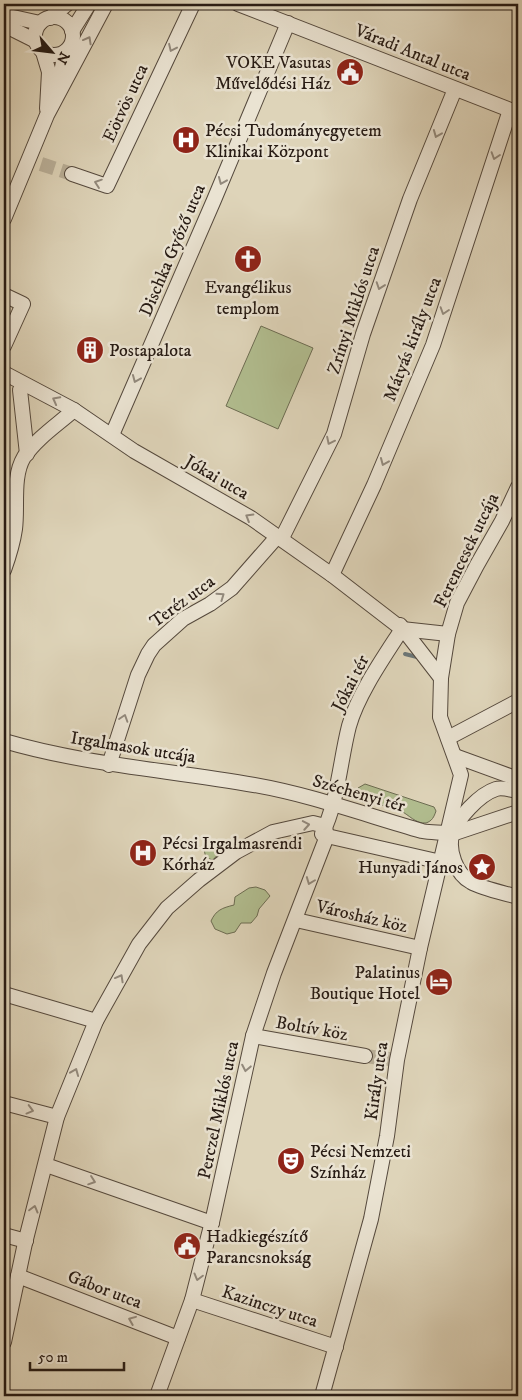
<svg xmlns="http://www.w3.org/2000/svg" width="522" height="1400" viewBox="0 0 522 1400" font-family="'IM FELL DW Pica',serif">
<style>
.green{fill:#b1bd8f;stroke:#6c6c52}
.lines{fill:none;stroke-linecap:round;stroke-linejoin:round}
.stream{stroke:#6c7778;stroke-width:4}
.minor-tunnel{stroke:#b9af98;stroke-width:14;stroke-dasharray:14 7;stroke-linecap:butt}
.minor-casing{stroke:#55493d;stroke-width:16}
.minor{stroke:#eae3d2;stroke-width:14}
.oneway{stroke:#92897c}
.labels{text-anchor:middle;stroke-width:5;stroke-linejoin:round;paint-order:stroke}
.street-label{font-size:18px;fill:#271b14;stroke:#eae3d2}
.poi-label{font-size:18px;fill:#271b14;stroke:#eae3d2;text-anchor:start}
</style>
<rect width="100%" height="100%" fill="#ded4b9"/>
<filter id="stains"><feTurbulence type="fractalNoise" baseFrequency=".004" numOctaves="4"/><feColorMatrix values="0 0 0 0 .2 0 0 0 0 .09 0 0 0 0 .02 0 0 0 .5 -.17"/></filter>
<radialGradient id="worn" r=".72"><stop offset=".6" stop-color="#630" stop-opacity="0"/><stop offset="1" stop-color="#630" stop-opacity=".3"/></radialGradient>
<g class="green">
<path d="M 261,326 L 313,348 L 278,429 L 226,406 Z"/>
<path d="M 365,784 L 434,807 L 436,811 C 434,817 432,821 426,823 C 416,824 409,815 401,811 C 389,805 375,804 362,802 L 357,794 L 358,788 Z"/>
<path d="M 214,840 L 222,841 L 220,852 L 213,860 C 203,858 203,849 207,842 Z"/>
<path d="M 256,887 L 265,890 L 270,896 L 259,909 L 257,916 L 251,923 L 241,923 L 235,932 L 227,934 L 215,929 L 211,921 C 216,910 222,908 234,905 L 235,897 L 249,888 Z"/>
</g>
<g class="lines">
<path class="stream" d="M 405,654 L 421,658"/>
<g class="minor-tunnel">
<path d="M 41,164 L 72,174"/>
<path d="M 365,1056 L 397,1060"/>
</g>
<g class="minor-casing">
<g id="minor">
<path d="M 238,4 L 518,113"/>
<path d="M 4,15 L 40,23"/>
<circle cx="54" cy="36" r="19"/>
<path d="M 50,18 L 67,4"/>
<path d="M 4,23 L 12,29 L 36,41"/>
<path d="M 72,31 L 89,4"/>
<path d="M 43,52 L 49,72 L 47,109"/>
<path d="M 58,88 L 65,52"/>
<path d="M 72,174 L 107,186 L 193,4"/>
<path d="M 4,219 L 47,115 L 106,4"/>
<path d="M 4,295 L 23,304 L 4,346"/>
<path d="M 4,373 L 74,410 L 134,451 L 251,518 L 332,575 L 402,629"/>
<path d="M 20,390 L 27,454"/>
<path d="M 112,435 L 214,200 L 288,23"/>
<path d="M 4,570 C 9,556 13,543 15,529 C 18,506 12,477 24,457 C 37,438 57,425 74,410"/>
<path d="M 332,575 L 374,485 L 433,345 L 510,110"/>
<path d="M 400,625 L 441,678"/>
<path d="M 448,738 L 518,701"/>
<path d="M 4,741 C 86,765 170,770 254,785 C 311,795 366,815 422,831 C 432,833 442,832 452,834"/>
<path d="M 455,756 L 518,779"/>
<path d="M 109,765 L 138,675 L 148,654 L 154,645 L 183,619 L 210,604 L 232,588 L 276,538 L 284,534 L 334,434 L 363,334 L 410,199 L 455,89"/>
<path d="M 518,791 C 511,790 502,787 496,789 C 480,794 456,819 452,835 C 448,851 456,874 471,882 C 483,889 505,893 518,897"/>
<path d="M 322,834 C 338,802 340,761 349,726 C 358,694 384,657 402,629 L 448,634"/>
<path d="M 452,834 L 518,812"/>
<path d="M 327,836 L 441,862"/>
<path d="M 296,920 L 420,948"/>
<path d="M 4,994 L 96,1021"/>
<path d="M 253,1036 L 365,1056"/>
<path d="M 4,1103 L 57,1117"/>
<path d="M 46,1165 L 212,1223"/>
<path d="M 4,1235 L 26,1241"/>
<path d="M 18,1276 L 178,1338"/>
<path d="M 192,1300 L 336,1347"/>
<path d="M 4,1342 L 25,1243 L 57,1117 L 96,1021 L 139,944 L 167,908 L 199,880 L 236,852 L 273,832 L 313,823 L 321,825 L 325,828 L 327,836"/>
<path d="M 157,1396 L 192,1300 L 213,1218 L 253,1036 L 274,973 L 327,836"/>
<path d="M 322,1396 L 371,1219 L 387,1136 L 397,1060 L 420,948 L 461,775 L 440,717 L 441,678 L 448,634 L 457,603 L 477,565 L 502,521 L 518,487"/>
</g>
</g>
<use href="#minor" class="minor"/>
</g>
<defs><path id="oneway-chevron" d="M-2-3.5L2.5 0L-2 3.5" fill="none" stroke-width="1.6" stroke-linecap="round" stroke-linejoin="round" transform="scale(1.25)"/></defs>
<g class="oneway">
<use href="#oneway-chevron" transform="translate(88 40) rotate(-61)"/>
<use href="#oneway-chevron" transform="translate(172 48) rotate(115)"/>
<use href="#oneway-chevron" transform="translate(437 134) rotate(112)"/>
<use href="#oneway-chevron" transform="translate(495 156) rotate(108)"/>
<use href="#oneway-chevron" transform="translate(222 181) rotate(113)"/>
<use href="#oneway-chevron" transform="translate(98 183) rotate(-161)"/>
<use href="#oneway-chevron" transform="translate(380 286) rotate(109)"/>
<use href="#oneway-chevron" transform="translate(444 311) rotate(108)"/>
<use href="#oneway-chevron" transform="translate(136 379) rotate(113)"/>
<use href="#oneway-chevron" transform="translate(56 400) rotate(-152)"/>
<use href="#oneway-chevron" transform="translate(330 441) rotate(116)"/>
<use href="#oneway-chevron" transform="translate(384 462) rotate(113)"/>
<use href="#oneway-chevron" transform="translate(249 517) rotate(-149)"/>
<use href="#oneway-chevron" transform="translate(221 596) rotate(-35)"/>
<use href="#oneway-chevron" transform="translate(124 718) rotate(-72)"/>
<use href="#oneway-chevron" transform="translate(306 825) rotate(-10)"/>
<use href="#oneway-chevron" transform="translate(310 881) rotate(111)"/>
<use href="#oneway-chevron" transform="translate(120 978) rotate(-61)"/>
<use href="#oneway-chevron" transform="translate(246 1068) rotate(101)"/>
<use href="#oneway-chevron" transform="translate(75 1072) rotate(-68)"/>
<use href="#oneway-chevron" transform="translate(30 1110) rotate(15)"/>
<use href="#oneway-chevron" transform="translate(92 1181) rotate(19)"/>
<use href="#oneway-chevron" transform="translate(34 1209) rotate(-75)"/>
<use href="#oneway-chevron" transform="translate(198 1277) rotate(105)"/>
<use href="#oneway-chevron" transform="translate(132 1320) rotate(-158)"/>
</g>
<defs>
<g id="civic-disc" transform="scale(1.4375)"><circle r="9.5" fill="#8f2418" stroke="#eae3d2"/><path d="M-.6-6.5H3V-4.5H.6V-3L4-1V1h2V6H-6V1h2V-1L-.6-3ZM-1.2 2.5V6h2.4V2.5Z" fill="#fff"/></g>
<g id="hospital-disc" transform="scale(1.4375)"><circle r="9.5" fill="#8f2418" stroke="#eae3d2"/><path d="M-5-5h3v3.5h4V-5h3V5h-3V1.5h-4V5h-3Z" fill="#fff"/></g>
<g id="church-disc" transform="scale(1.4375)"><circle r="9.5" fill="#8f2418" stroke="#eae3d2"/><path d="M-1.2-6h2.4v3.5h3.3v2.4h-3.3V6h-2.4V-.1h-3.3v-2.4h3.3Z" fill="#fff"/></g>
<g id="building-disc" transform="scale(1.4375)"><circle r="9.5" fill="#8f2418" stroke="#eae3d2"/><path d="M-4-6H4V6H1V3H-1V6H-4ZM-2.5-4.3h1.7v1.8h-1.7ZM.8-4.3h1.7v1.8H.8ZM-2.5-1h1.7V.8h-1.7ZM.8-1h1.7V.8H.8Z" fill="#fff"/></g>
<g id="sight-disc" transform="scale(1.4375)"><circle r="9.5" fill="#8f2418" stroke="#eae3d2"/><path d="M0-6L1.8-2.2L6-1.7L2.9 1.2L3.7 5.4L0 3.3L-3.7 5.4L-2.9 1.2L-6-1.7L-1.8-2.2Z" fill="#fff"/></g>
<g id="hotel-disc" transform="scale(1.4375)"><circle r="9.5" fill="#8f2418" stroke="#eae3d2"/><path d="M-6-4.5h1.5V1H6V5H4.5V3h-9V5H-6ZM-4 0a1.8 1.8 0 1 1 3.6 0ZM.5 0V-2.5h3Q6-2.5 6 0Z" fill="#fff"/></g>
<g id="theatre-disc" transform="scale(1.4375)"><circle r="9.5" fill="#8f2418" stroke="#eae3d2"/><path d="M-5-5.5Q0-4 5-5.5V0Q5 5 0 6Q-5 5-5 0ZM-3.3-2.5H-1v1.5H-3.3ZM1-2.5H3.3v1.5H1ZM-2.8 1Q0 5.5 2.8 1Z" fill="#fff"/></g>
</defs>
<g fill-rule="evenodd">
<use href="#civic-disc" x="350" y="72"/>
<use href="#hospital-disc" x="186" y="140"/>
<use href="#church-disc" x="248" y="259"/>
<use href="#building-disc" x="90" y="350"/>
<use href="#hospital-disc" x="143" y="853"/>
<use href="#sight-disc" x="482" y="867"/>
<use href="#hotel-disc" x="439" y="982"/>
<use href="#theatre-disc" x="291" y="1161"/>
<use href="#civic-disc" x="187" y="1246"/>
</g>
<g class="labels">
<g class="street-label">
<text transform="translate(413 52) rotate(22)" y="6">Váradi Antal utca</text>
<text transform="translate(125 103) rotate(-65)" y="6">Eötvös utca</text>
<text transform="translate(172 250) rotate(-67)" y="6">Dischka Győző utca</text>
<text transform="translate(353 310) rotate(-72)" y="6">Zrínyi Miklós utca</text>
<text transform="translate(412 339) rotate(-69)" y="6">Mátyás király utca</text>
<text transform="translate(217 477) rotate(30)" y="6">Jókai utca</text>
<text transform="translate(466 550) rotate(-64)" y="6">Ferencesek utcája</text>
<text transform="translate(182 601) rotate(-36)" y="6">Teréz utca</text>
<text transform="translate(350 683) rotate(-63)" y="6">Jókai tér</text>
<text transform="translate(133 747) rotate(9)" y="6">Irgalmasok utcája</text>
<text transform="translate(359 793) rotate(16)" y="6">Széchenyi tér</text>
<text transform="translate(362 916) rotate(13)" y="6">Városház köz</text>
<text transform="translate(312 1028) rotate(10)" y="6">Boltív köz</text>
<text transform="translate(376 1081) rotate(-82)" y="6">Király utca</text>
<text transform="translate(218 1110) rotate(-78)" y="6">Perczel Miklós utca</text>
<text transform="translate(105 1289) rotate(21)" y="6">Gábor utca</text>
<text transform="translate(270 1306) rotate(18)" y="6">Kazinczy utca</text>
</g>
<g class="poi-label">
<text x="331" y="68" text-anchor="end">VOKE Vasutas<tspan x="331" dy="21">Művelődési Ház</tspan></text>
<text x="205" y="136">Pécsi Tudományegyetem<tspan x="205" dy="21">Klinikai Központ</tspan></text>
<text x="248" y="293" text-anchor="middle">Evangélikus<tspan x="248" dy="21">templom</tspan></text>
<text x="109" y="356">Postapalota</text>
<text x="162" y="849">Pécsi Irgalmasrendi<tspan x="162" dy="21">Kórház</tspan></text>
<text x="463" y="873" text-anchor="end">Hunyadi János</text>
<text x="420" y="978" text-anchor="end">Palatinus<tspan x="420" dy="21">Boutique Hotel</tspan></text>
<text x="310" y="1157">Pécsi Nemzeti<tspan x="310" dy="21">Színház</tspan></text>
<text x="206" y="1242">Hadkiegészítő<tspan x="206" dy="21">Parancsnokság</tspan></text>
</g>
</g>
<rect width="522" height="1400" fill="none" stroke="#ded4b9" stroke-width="20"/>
<rect x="5" y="5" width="512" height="1390" fill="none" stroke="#271b14" stroke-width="2.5"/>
<rect x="10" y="10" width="502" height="1380" fill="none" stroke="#271b14"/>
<g transform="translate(52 52) rotate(118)" stroke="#eae3d2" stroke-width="4" paint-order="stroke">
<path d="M0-4L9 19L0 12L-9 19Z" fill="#271b14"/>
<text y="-8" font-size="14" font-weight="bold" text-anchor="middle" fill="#271b14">N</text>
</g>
<path d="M30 1362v8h94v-8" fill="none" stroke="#271b14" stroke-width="2.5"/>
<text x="38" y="1362" font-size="15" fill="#271b14" stroke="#eae3d2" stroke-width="4" paint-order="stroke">50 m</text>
<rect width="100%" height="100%" filter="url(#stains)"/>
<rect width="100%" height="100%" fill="url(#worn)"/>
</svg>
